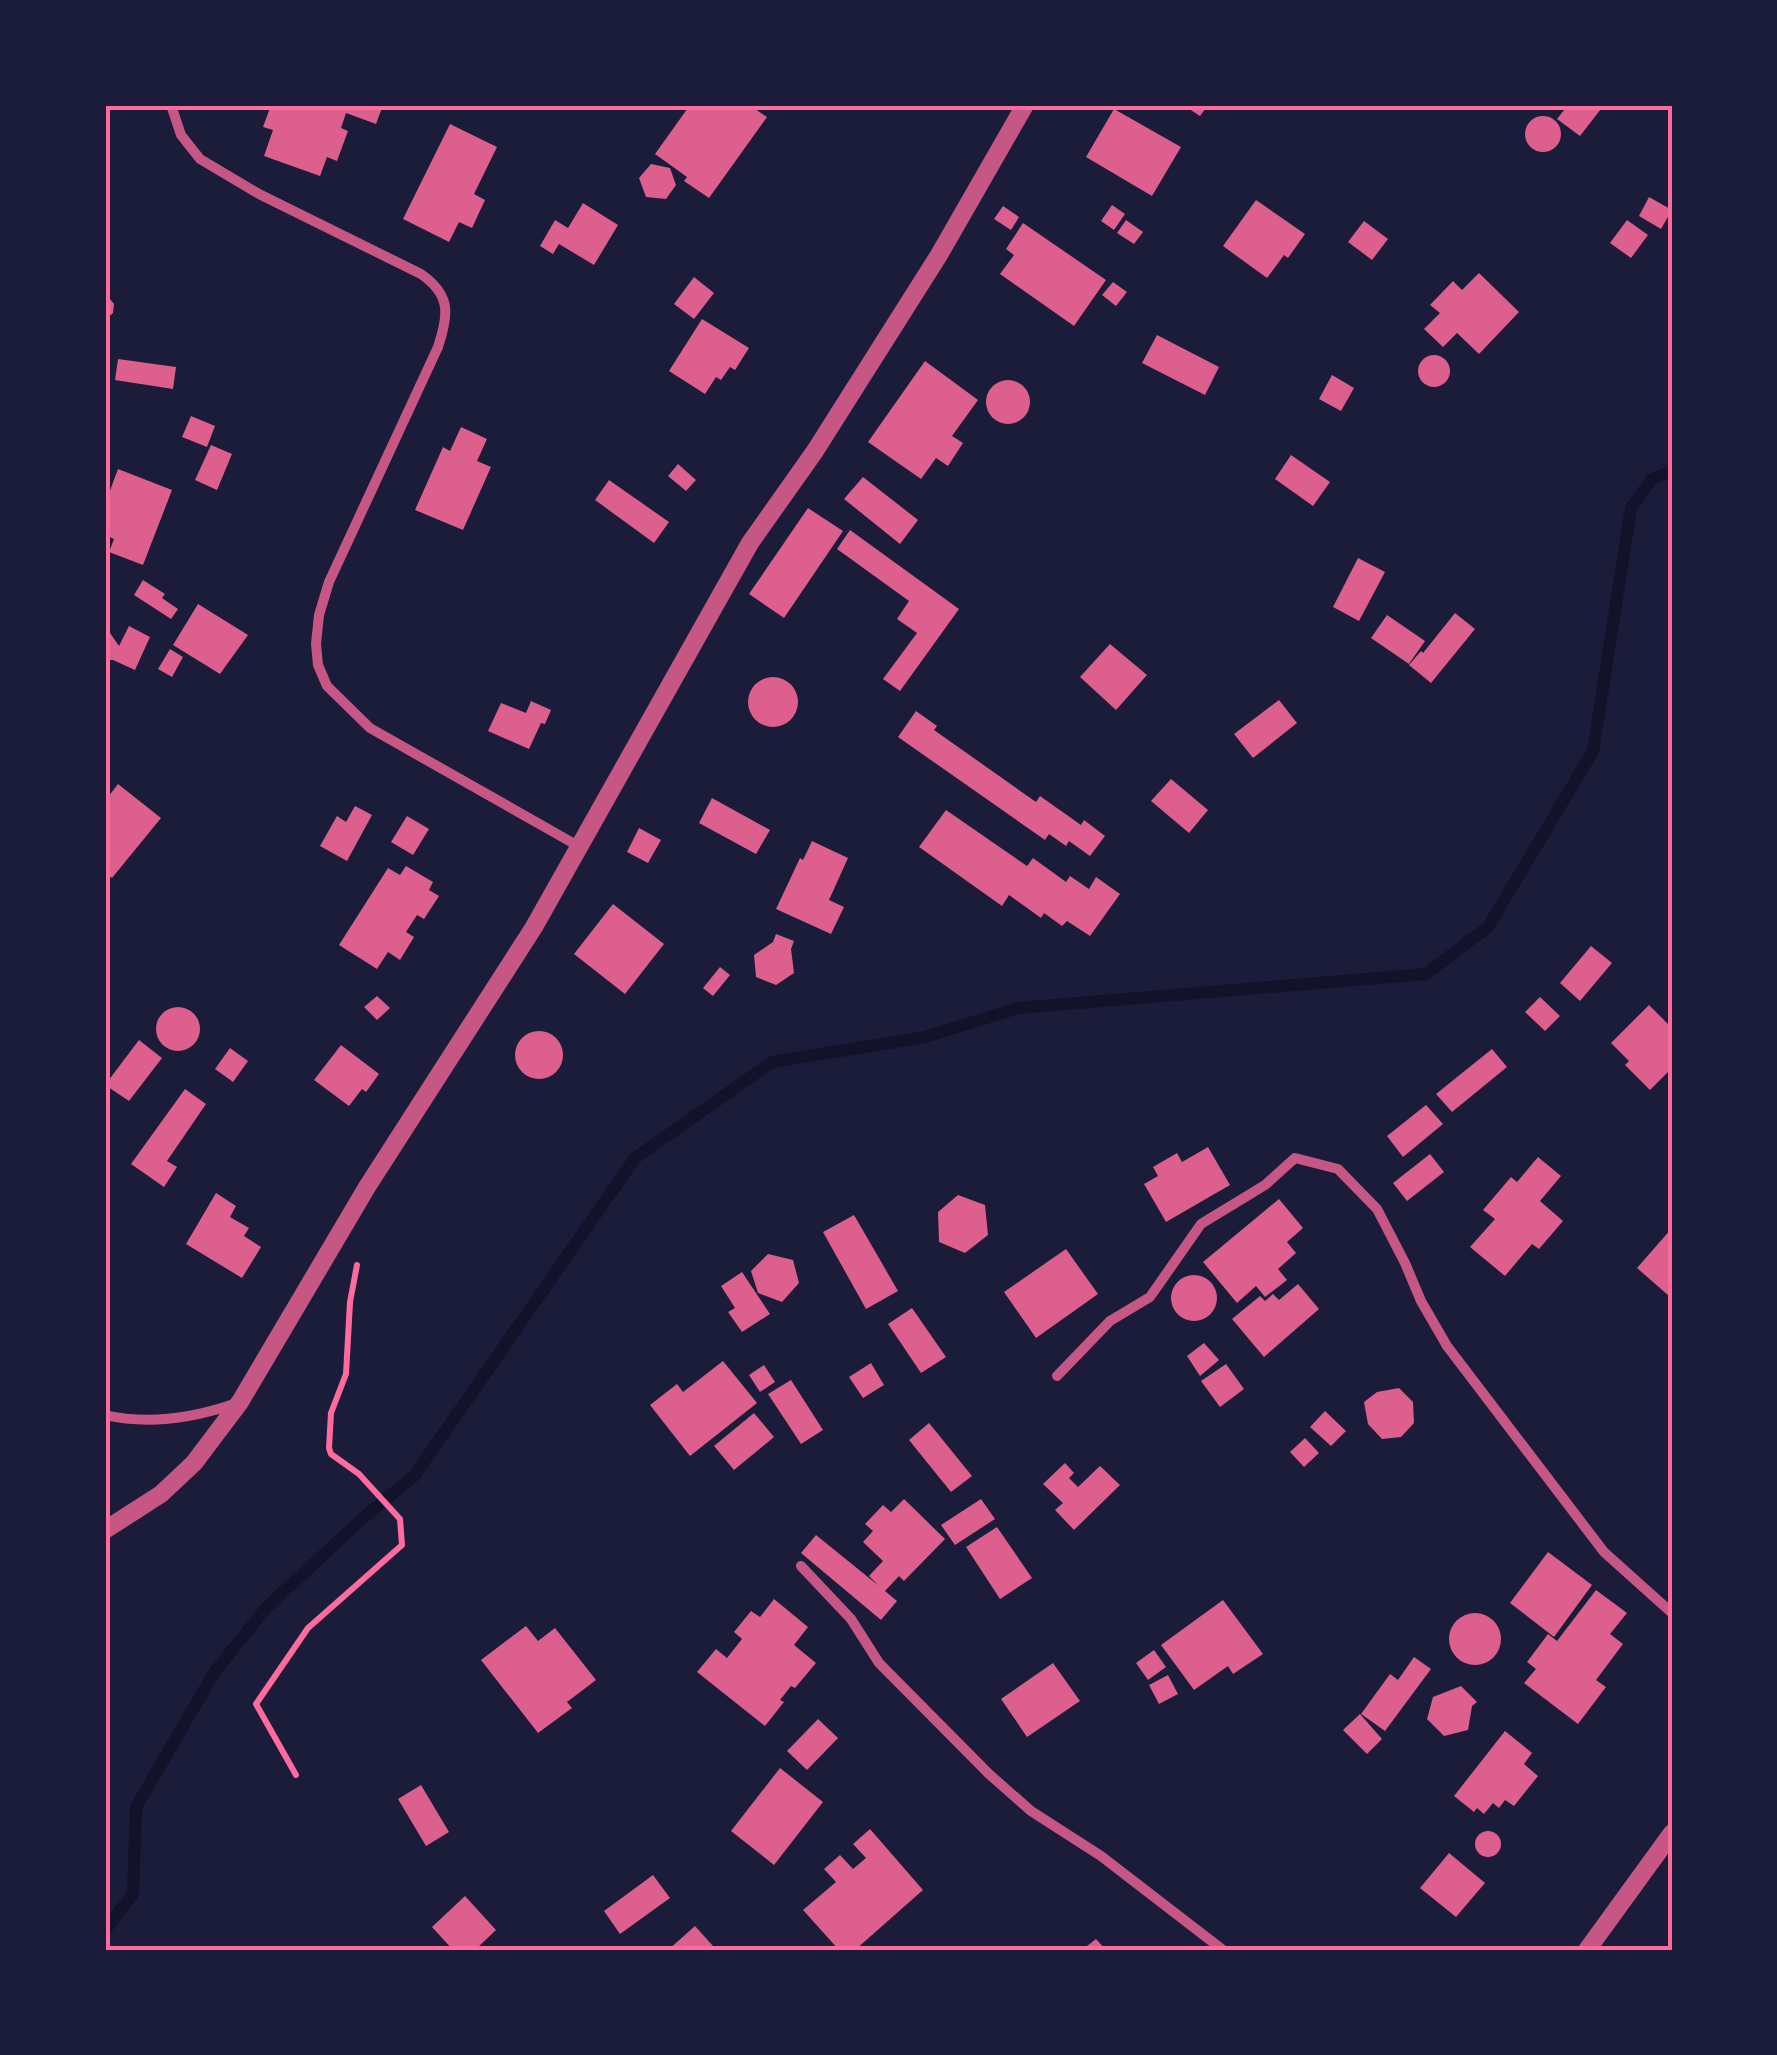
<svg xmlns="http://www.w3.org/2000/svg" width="1777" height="2055" viewBox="0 0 1777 2055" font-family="Merriweather,serif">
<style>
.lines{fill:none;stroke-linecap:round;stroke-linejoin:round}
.stream{stroke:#12122b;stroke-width:12}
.building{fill:#dd5f8e}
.path{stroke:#ff6b9d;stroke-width:6}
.minor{stroke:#c65784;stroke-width:10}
.tertiary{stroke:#c65784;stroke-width:18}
.neatline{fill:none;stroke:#ff6b9d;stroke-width:4}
</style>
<rect width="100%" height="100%" fill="#1b1b3a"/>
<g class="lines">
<path class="stream" d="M 105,1930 L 133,1894 L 136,1807 L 214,1673 L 266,1608 L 363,1518 L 414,1476 L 635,1158 L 772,1062 L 925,1037 L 1018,1008 L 1426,974 L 1488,927 L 1593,751 L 1631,508 L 1652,479 L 1672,471"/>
</g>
<g class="building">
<path d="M 271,105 L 281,108 L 282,105 L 383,105 L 376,124 L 346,113 L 341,128 L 348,131 L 337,161 L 327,157 L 320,176 L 264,156 L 273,130 L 263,127 Z"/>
<path d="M 690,105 L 749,105 L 767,117 L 709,198 L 684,181 L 687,177 L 655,154 Z"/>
<path d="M 1183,105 L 1208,105 L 1200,116 Z"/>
<path d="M 1568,105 L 1604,105 L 1580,136 L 1557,119 Z"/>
<path d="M 1114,109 L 1181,147 L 1152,196 L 1086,157 Z"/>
<circle cx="1543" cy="134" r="18"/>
<path d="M 450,124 L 497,147 L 474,194 L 485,200 L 472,228 L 459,222 L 449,242 L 403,219 Z"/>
<path d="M 651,164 L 670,168 L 676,185 L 666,199 L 646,197 L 639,178 Z"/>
<path d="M 1649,197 L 1672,210 L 1661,229 L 1639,216 Z"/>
<path d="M 1256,200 L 1305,234 L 1288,258 L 1284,255 L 1267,278 L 1223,246 Z"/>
<path d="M 583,203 L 618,225 L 594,265 L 559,244 L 553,254 L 540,246 L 555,220 L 568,228 Z"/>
<path d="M 1112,205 L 1125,214 L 1114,230 L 1101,221 Z"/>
<path d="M 1003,206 L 1019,217 L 1011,230 L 994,219 Z"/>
<path d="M 1126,220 L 1143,232 L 1134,244 L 1117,233 Z"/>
<path d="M 1627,220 L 1648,235 L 1631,258 L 1610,243 Z"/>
<path d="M 1364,221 L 1388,239 L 1372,260 L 1348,242 Z"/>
<path d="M 1023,223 L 1106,280 L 1074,326 L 1000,274 L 1014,255 L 1006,249 Z"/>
<path d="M 1479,273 L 1519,312 L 1479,354 L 1457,333 L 1443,347 L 1424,329 L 1440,313 L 1430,305 L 1453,281 L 1462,290 Z"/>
<path d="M 694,277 L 714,293 L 694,319 L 674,304 Z"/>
<path d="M 1113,282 L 1127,292 L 1116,306 L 1102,295 Z"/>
<path d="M 105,293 L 114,304 L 113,313 L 105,320 Z"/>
<path d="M 702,319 L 749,348 L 735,370 L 730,367 L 721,380 L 716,377 L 705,394 L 669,371 Z"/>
<path d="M 1157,335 L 1219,367 L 1205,395 L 1142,363 Z"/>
<circle cx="1434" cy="371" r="16"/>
<path d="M 118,359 L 176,367 L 173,389 L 115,380 Z"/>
<path d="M 925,361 L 978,400 L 952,436 L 963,443 L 948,466 L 936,458 L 921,479 L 868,442 Z"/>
<path d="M 1332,375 L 1354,388 L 1341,411 L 1319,399 Z"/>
<circle cx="1008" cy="402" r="22"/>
<path d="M 191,416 L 215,426 L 207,447 L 182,437 Z"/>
<path d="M 461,427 L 487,439 L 477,461 L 491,467 L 463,530 L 415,510 L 443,447 L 450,451 Z"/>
<path d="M 211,445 L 232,454 L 217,490 L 195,480 Z"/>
<path d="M 1291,455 L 1330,482 L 1313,506 L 1275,479 Z"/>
<path d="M 678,464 L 696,480 L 686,491 L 668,476 Z"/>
<path d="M 118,469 L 172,490 L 143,565 L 109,552 L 114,539 L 105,535 L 105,504 Z"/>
<path d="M 863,477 L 918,520 L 900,544 L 844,499 Z"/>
<path d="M 609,480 L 669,522 L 654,543 L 595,500 Z"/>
<path d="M 808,508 L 843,531 L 784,618 L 749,594 Z"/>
<path d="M 850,530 L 959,609 L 900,691 L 883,679 L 917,633 L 897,619 L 909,601 L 837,549 Z"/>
<path d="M 1358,558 L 1385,572 L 1359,621 L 1333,607 Z"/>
<path d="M 143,580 L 165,594 L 162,598 L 178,609 L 171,619 L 134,595 Z"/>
<path d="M 198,604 L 248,635 L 220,674 L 173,645 Z"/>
<path d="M 1455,613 L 1475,629 L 1431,683 L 1409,665 L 1421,651 L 1423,653 Z"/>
<path d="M 1387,615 L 1425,641 L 1409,664 L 1371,638 Z"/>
<path d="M 129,626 L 150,637 L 135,670 L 113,660 L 105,660 L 105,633 L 110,633 L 119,646 Z"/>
<path d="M 1110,644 L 1147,675 L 1116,710 L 1080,677 Z"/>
<path d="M 170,649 L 183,657 L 172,677 L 158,669 Z"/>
<circle cx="773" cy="702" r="25"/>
<path d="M 1279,700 L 1297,723 L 1253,758 L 1234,734 Z"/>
<path d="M 531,701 L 551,710 L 545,724 L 541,723 L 529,749 L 488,731 L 501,703 L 526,713 Z"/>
<path d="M 916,711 L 937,726 L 934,730 L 1036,802 L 1040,796 L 1081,825 L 1084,820 L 1105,836 L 1090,856 L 1069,841 L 1066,846 L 1049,834 L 1045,840 L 898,737 Z"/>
<path d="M 1171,779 L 1208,810 L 1189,833 L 1151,801 Z"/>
<path d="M 118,784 L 161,818 L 112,878 L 105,873 L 105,801 Z"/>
<path d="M 712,798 L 770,830 L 756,854 L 699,823 Z"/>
<path d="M 355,806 L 372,815 L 347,861 L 320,846 L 337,816 L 346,822 Z"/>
<path d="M 946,810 L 1027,866 L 1033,858 L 1066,882 L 1070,876 L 1089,889 L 1096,877 L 1120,894 L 1090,936 L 1067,921 L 1062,926 L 1044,913 L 1041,918 L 1009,895 L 1002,906 L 919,847 Z"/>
<path d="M 407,816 L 429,829 L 413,855 L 391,842 Z"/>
<path d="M 639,828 L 661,840 L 648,863 L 627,852 Z"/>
<path d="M 812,841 L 848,858 L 829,900 L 844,907 L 831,934 L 776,909 L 800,858 L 803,860 Z"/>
<path d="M 406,866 L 433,882 L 429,890 L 439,896 L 424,919 L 417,915 L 406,932 L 414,937 L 400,960 L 388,952 L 377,969 L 339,945 L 388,868 L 400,875 Z"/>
<path d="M 613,904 L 664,944 L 625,994 L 574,954 Z"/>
<path d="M 776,934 L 794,941 L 791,949 L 794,973 L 776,985 L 756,977 L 754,955 L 773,942 Z"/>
<path d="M 1591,946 L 1612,963 L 1580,1001 L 1560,983 Z"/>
<path d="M 720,967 L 730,975 L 713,996 L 703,988 Z"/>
<path d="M 377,996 L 390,1008 L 377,1020 L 364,1007 Z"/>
<path d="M 1540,997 L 1560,1016 L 1545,1031 L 1525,1012 Z"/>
<path d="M 1649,1005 L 1672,1028 L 1672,1068 L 1650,1090 L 1625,1065 L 1629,1061 L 1611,1043 Z"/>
<circle cx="178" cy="1029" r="22"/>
<circle cx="539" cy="1055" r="24"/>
<path d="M 139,1040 L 162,1058 L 129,1101 L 105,1085 Z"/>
<path d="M 341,1045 L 379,1074 L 366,1092 L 362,1089 L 349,1106 L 314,1080 Z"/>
<path d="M 230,1048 L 248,1061 L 233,1082 L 215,1069 Z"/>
<path d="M 1492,1049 L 1507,1067 L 1452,1112 L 1436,1094 Z"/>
<path d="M 185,1089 L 206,1104 L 167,1161 L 177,1167 L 164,1187 L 131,1164 Z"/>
<path d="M 1426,1105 L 1443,1124 L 1403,1157 L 1387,1136 Z"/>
<path d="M 1208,1147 L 1230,1185 L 1166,1222 L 1144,1184 L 1158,1176 L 1153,1167 L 1177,1153 L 1182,1162 Z"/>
<path d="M 1430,1154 L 1444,1172 L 1407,1201 L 1393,1183 Z"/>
<path d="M 1538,1157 L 1561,1176 L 1540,1201 L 1563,1221 L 1539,1249 L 1532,1244 L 1505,1276 L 1470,1247 L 1495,1219 L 1483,1210 L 1511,1177 L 1517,1182 Z"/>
<path d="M 216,1193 L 236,1206 L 230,1217 L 249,1228 L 244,1236 L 261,1247 L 242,1278 L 186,1244 Z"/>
<path d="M 958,1195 L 985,1205 L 988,1235 L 965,1253 L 939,1242 L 938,1212 Z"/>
<path d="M 1279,1199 L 1303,1228 L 1287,1242 L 1296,1253 L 1278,1269 L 1287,1280 L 1265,1297 L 1256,1286 L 1237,1303 L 1203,1262 Z"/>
<path d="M 854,1215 L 898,1291 L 866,1309 L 823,1232 Z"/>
<path d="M 1672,1228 L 1672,1292 L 1669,1296 L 1637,1268 Z"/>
<path d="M 1066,1249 L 1098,1294 L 1036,1338 L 1004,1292 Z"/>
<path d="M 768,1254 L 793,1260 L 799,1283 L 782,1302 L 758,1293 L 751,1271 Z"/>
<path d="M 742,1272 L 770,1314 L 742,1332 L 728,1312 L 735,1308 L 721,1286 Z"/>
<circle cx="1194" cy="1298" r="23"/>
<path d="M 1298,1284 L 1319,1309 L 1264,1357 L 1232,1319 L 1260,1296 L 1265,1301 L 1273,1294 L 1279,1300 Z"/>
<path d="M 912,1308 L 946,1357 L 921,1373 L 888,1324 Z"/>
<path d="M 1204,1343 L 1219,1360 L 1200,1376 L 1187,1356 Z"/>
<path d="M 723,1361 L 757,1403 L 690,1456 L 650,1405 L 677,1384 L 683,1392 Z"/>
<path d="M 871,1363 L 884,1385 L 863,1398 L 849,1377 Z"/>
<path d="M 1226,1364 L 1244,1389 L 1220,1407 L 1201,1381 Z"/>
<path d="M 764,1365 L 775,1382 L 760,1392 L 749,1375 Z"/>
<path d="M 791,1380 L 823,1430 L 801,1444 L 768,1394 Z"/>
<path d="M 1399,1388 L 1413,1402 L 1414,1423 L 1401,1437 L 1382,1439 L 1368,1424 L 1364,1402 L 1377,1392 Z"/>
<path d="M 1325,1411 L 1346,1431 L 1331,1446 L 1310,1427 Z"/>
<path d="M 754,1413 L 774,1437 L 734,1470 L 714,1446 Z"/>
<path d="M 929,1423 L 972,1476 L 951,1492 L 909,1440 Z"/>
<path d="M 1305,1438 L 1319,1453 L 1304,1467 L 1290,1452 Z"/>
<path d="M 1065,1463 L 1074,1473 L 1069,1478 L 1078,1487 L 1100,1466 L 1120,1485 L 1074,1530 L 1055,1510 L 1063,1503 L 1043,1484 Z"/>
<path d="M 904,1499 L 945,1539 L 904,1581 L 899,1576 L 885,1591 L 897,1601 L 881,1620 L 801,1553 L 816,1535 L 879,1586 L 869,1576 L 883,1561 L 863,1542 L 873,1531 L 865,1524 L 883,1505 L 891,1512 Z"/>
<path d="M 981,1499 L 995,1519 L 955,1545 L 941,1525 Z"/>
<path d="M 997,1527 L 1032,1578 L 1000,1599 L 966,1547 Z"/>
<path d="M 1548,1552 L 1592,1585 L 1554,1637 L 1510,1603 Z"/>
<path d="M 1596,1590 L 1627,1613 L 1610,1634 L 1623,1644 L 1596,1680 L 1606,1687 L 1578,1724 L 1524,1683 L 1536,1669 L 1527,1662 L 1548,1634 L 1557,1641 Z"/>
<path d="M 774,1599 L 808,1627 L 794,1645 L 816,1663 L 795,1688 L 791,1686 L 780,1700 L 784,1702 L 765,1726 L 697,1672 L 716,1649 L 727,1658 L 742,1639 L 734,1632 L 751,1611 L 760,1617 Z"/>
<path d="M 1223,1600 L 1263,1654 L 1233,1674 L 1228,1666 L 1194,1690 L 1161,1645 Z"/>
<circle cx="1475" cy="1639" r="26"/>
<path d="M 526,1626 L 538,1641 L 555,1628 L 596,1680 L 567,1702 L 572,1708 L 538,1733 L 481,1660 Z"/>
<path d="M 1154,1650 L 1166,1667 L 1148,1680 L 1136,1663 Z"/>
<path d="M 1414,1657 L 1431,1669 L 1385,1731 L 1361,1714 L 1390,1674 L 1398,1680 Z"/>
<path d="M 1053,1663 L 1080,1701 L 1027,1737 L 1001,1699 Z"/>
<path d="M 1168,1675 L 1178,1694 L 1159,1704 L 1149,1685 Z"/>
<path d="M 1461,1686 L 1477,1702 L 1472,1706 L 1468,1730 L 1444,1736 L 1427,1719 L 1433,1697 Z"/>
<path d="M 1360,1714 L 1382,1739 L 1367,1754 L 1343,1730 Z"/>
<path d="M 818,1719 L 838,1738 L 807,1770 L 787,1751 Z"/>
<path d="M 1505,1731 L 1532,1753 L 1524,1764 L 1538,1776 L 1514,1806 L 1505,1800 L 1499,1808 L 1493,1803 L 1484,1814 L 1477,1808 L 1474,1812 L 1454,1796 Z"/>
<path d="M 780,1768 L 823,1802 L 774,1865 L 731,1831 Z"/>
<path d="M 421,1785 L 449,1832 L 426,1846 L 398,1799 Z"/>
<path d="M 870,1829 L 923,1890 L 855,1950 L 839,1950 L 803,1910 L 836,1882 L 824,1869 L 840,1855 L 853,1869 L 866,1858 L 853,1844 Z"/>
<circle cx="1488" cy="1844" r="13"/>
<path d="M 1449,1853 L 1485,1883 L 1456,1917 L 1420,1888 Z"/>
<path d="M 653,1875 L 670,1898 L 620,1934 L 604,1911 Z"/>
<path d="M 465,1896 L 496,1930 L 475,1950 L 453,1950 L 432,1927 Z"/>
<path d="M 695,1926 L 713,1946 L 709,1950 L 668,1950 Z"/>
<path d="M 1096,1939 L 1106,1950 L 1082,1950 Z"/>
</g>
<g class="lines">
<path class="path" d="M 296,1775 L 256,1704 L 308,1628 L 402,1545 L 400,1519 L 359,1474 L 331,1454 L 329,1448 L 331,1413 L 346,1374 L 350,1302 L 357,1265"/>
<g class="minor">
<path d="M 171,105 L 181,135 L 200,159 L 259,194 L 421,274 C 451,295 449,314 438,347 L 329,582 L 319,615 L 316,644 L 318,665 L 327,686 L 370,728 L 580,847"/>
<path d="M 1057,1376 L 1110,1321 L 1150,1297 L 1201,1224 L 1265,1185 L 1295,1158 L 1338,1169 L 1377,1209 L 1405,1263 L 1421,1301 L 1447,1346 L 1604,1552 L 1672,1613"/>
<path d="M 105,1415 C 148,1425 193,1418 234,1404"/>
<path d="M 801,1566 L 851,1619 L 879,1663 L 989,1774 L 1031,1811 L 1101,1856 L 1223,1950"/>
</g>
<g class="tertiary">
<path d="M 105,1530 L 161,1494 L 194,1463 L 240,1402 L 367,1187 L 534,927 L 750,543 L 815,451 L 939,255 L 1025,105"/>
<path d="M 1587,1950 L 1672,1833"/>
</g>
</g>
<rect width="1777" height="2055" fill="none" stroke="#1b1b3a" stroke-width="215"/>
<rect x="108" y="108" width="1562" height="1840" class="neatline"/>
</svg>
